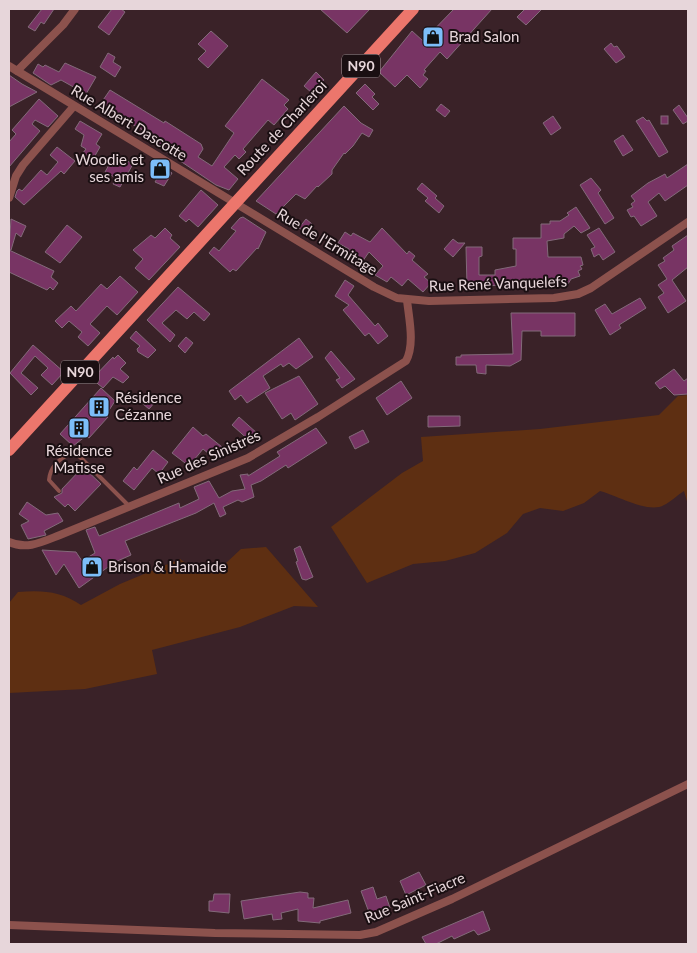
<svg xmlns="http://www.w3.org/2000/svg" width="697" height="953" viewBox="0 0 697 953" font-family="Lato,sans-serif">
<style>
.green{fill:#5e2f12}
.building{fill:#783464;stroke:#836a7a}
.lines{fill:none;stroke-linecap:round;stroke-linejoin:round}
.service{stroke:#8c524d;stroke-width:4}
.minor{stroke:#8c524d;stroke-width:8}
.primary{stroke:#ec766c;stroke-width:12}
.labels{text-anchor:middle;stroke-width:4;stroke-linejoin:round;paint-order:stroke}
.shield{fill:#1a0f12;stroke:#aa9a9e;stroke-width:1}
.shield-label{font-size:14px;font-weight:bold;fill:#e7d6da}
.poi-label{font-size:15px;fill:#e7d6da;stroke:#1a0f12;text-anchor:start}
.street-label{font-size:15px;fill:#e7d6da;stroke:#1a0f12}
</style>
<rect width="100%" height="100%" fill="#3a2228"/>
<g class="green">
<path d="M 688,395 L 688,505 L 684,491 C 677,495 671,502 664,505 C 649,514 618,496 600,491 L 584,503 L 563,511 L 540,508 L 523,514 L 507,533 L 475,553 L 445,561 L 413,564 L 367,583 L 331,527 L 402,473 L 423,461 L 421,437 L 540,429 L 659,415 L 678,396 Z"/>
<path d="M 266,547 L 318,607 L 294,606 L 240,627 L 152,650 L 157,674 L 85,689 L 9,693 L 9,603 L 18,592 C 42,590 61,591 81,605 L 120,584 L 180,559 L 198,571 L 226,563 L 241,549 Z"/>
</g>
<g class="building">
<path d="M 42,9 L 54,9 L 44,24 L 41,22 L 35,31 L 28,27 Z"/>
<path d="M 112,9 L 121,9 L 125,12 L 109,35 L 98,27 Z"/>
<path d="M 320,9 L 370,9 L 347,33 Z"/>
<path d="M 454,9 L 492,9 L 447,59 L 440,52 L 424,70 L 426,71 L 423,75 L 428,79 L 420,88 L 407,75 L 395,87 L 379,72 L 412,31 L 423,41 Z"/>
<path d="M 525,9 L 542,9 L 526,25 L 517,17 Z"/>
<path d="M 211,31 L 228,46 L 208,68 L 198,59 L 206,51 L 198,44 Z"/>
<path d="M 611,43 L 614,47 L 617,46 L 625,57 L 616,63 L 604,49 Z"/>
<path d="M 108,53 L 115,57 L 113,62 L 121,67 L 115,77 L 100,67 Z"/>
<path d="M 65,63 L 96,77 L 86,94 L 61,80 L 51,85 L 33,73 L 38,64 L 43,67 L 45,65 L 59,72 Z"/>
<path d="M 316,72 L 324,80 L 312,93 L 304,86 Z"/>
<path d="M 9,75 L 22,84 L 37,92 L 9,107 Z"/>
<path d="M 262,79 L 289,100 L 284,105 L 288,109 L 274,125 L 268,120 L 243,149 L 246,152 L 239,159 L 235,155 L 224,167 L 238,179 L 229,190 L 216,185 L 155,144 L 158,139 L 148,133 L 99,106 L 110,90 L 164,123 L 165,121 L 201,144 L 203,149 L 198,157 L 212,166 L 234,133 L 225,126 Z"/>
<path d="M 365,84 L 375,94 L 372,97 L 379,104 L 373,110 L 356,93 Z"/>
<path d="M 39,99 L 58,116 L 48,127 L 35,120 L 32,124 L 40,131 L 9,167 L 9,142 L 16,134 L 12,130 Z"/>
<path d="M 441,104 L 450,111 L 445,117 L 436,110 Z"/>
<path d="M 679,105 L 688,118 L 688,121 L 683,124 L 673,110 Z"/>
<path d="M 344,106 L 361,123 L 373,130 L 369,137 L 362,133 L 353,146 L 345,154 L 344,153 L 332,170 L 332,174 L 318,187 L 317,186 L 305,199 L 296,194 L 276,214 L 256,201 Z"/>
<path d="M 553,116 L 561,128 L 551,135 L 543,123 Z"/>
<rect x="661" y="116" width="7" height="8"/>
<path d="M 643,117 L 647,121 L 649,120 L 668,152 L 659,157 L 636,121 Z"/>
<path d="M 80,121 L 102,134 L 96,144 L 100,147 L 89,166 L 79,158 L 86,149 L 81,146 L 84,135 L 75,129 Z"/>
<path d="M 623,135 L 633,150 L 623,156 L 614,141 Z"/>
<path d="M 57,147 L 75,161 L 64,174 L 61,171 L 24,205 L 15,197 L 17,191 L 19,189 L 22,191 L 41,170 L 47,175 L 58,162 L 50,155 Z"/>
<path d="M 115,154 L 133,164 L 120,187 L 113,184 L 116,178 L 105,172 Z"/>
<path d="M 157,163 L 172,173 L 164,186 L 155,182 L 158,177 L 150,172 Z"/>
<path d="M 688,164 L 688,185 L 665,201 L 659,193 L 648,202 L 657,216 L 641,226 L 634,216 L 631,217 L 627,210 L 633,207 L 631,204 L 635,201 L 631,196 L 648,183 L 665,174 L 667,178 Z"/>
<path d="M 591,178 L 601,190 L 598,193 L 614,218 L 605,224 L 580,185 Z"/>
<path d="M 422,183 L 437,196 L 435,198 L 444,206 L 439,213 L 425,201 L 428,198 L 417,189 Z"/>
<path d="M 201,190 L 218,205 L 198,227 L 189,219 L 186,222 L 179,216 Z"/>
<path d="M 576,207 L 590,228 L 581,233 L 574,226 L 564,234 L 564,238 L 547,241 L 548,257 L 581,257 L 583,265 L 580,266 L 582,269 L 578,271 L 580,276 L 571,279 L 568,284 L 467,286 L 466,247 L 482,247 L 482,256 L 479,257 L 479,275 L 495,275 L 495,270 L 516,266 L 516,249 L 513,249 L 513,238 L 541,238 L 541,224 L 550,224 L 550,221 L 560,221 L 569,215 L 567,213 Z"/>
<path d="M 243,217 L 266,232 L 258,249 L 257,248 L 236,271 L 233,269 L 230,272 L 209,253 L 214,247 L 219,251 L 236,231 L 231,228 L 240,218 Z"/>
<path d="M 11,219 L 26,226 L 21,237 L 16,233 L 11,250 L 9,250 Z"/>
<path d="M 306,219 L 312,224 L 305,232 L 299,228 Z"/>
<path d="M 67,225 L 82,237 L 60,263 L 45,252 Z"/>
<path d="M 165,228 L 172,235 L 170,238 L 180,247 L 149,280 L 135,268 L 143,259 L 133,250 L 151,235 L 155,238 Z"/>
<path d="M 382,228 L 407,254 L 409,251 L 415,256 L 412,260 L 428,274 L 424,277 L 431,283 L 423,292 L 408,279 L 402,286 L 391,277 L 387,282 L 375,275 L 383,266 L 369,252 L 360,265 L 345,256 L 349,249 L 338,243 L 345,232 L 351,236 L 353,233 L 370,242 Z"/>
<path d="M 599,228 L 615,252 L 603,260 L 599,254 L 594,257 L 591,249 L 595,247 L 587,235 Z"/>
<path d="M 688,235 L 688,267 L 672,280 L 686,301 L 668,313 L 658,297 L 664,293 L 658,285 L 667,279 L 658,265 L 665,261 L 663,258 L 674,250 L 672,246 Z"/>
<path d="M 453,239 L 458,243 L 465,243 L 453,257 L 444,249 Z"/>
<path d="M 9,250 L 54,271 L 51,277 L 58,283 L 53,290 L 50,287 L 47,290 L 9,272 Z"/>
<path d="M 120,276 L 138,292 L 117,315 L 107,306 L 90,324 L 100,333 L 88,346 L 78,337 L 82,332 L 69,321 L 62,328 L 55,321 L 71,306 L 76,311 L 101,284 L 107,289 Z"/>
<path d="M 345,280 L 354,286 L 348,295 L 375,326 L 378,323 L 388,336 L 378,344 L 369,333 L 365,336 L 343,310 L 349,305 L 335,296 Z"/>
<path d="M 178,287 L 210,314 L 204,321 L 194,312 L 187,319 L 176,310 L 162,323 L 175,335 L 170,342 L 147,320 Z"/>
<path d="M 640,298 L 646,308 L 619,325 L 621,328 L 610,335 L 595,310 L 605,304 L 612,314 Z"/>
<path d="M 511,313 L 575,313 L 575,336 L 541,336 L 541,331 L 522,331 L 521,360 L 510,366 L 486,365 L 486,374 L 477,373 L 476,365 L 456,365 L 456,357 L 461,357 L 461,355 L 513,354 Z"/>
<path d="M 136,331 L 156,350 L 148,358 L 138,352 L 137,349 L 140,346 L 130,338 Z"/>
<path d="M 186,337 L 193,343 L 185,353 L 178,346 Z"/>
<path d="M 299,338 L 313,357 L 296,369 L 289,363 L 283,367 L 281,364 L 263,376 L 270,388 L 247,403 L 241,395 L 235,400 L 229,391 Z"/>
<path d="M 33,345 L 64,372 L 52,385 L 41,375 L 48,368 L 35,356 L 21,373 L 38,388 L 31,395 L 10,373 Z"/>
<path d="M 331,351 L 355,379 L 342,388 L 336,380 L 340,378 L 325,358 Z"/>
<path d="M 118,355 L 126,363 L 120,369 L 129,377 L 123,383 L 113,377 L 103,388 L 92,379 L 113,357 L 114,359 Z"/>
<path d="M 674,369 L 684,381 L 688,378 L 688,394 L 674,395 L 665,386 L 660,389 L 655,383 Z"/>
<path d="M 299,376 L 318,404 L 295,420 L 291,413 L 282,419 L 265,393 Z"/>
<path d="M 401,381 L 412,398 L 387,415 L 376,398 Z"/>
<path d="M 101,388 L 115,401 L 106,415 L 108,417 L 89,438 L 86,436 L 73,446 L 60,434 Z"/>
<path d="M 148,397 L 155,402 L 149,409 L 143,404 Z"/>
<path d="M 428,416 L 460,416 L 460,426 L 428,427 Z"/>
<path d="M 239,417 L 258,434 L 251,442 L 232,425 Z"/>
<path d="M 193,427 L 203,436 L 206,434 L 222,447 L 214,458 L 203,449 L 189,466 L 172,453 Z"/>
<path d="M 316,428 L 327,443 L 288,468 L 286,465 L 261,481 L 251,485 L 254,497 L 242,502 L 238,500 L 223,507 L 226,514 L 220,517 L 214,503 L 196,513 L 125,541 L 131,555 L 115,562 L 79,588 L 64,564 L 56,575 L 42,550 L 76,552 L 82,561 L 95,553 L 86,530 L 95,527 L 99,536 L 179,503 L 180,508 L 199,499 L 194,487 L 209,481 L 219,498 L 232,491 L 245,489 L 240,475 L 248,474 L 248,476 L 280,456 L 277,452 Z"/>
<path d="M 363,430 L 369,442 L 355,449 L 349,437 Z"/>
<path d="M 153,450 L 168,462 L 159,474 L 152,468 L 134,490 L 123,481 L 134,467 L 137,470 Z"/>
<path d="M 83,467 L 101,484 L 75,511 L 68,504 L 65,507 L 54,497 L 62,493 L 62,489 Z"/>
<path d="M 27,502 L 46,515 L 58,513 L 63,521 L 44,531 L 46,535 L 28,539 L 21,525 L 29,521 L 19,514 Z"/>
<path d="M 300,546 L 313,577 L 306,580 L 302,579 L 296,562 L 298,561 L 294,549 Z"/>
<path d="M 419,872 L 426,885 L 406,895 L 400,881 Z"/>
<path d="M 373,887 L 377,899 L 386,896 L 390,908 L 370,915 L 361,891 Z"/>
<path d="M 300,892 L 308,893 L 308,898 L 314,898 L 313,908 L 348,900 L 351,913 L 320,921 L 320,923 L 298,921 L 298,909 L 281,913 L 282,919 L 273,920 L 272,914 L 244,919 L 241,901 Z"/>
<path d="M 214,894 L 230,894 L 229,913 L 209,911 L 209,901 L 213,901 Z"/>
<path d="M 483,911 L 490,930 L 478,935 L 474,930 L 454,939 L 452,936 L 436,944 L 426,944 L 422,937 Z"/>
</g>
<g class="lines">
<path class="service" d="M 59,491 L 49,480 C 50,467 60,458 72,453 L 80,457 L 129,506"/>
<g class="minor">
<path d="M 9,66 L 374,287 L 397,298 L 429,301 L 554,298 L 578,294 L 591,288 L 688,222"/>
<path d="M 17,71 L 63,25 L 75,9"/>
<path d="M 9,198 L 16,176 L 23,165 L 74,106"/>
<path d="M 9,542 C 27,550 42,542 60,535 L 248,458 L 318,417 L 406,361 C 415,344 409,319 407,300"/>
<path d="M 9,925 L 215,933 L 360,935 L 376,932 L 452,899 L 688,784"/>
</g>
<path class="primary" d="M 9,450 L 413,9"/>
</g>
<defs>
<g id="shop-square" transform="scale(1.125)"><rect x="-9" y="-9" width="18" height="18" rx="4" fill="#7cbef9" stroke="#1a0f12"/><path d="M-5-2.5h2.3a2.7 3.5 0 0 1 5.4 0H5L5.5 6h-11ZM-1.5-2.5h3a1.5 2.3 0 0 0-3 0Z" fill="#111"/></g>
<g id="building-square" transform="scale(1.125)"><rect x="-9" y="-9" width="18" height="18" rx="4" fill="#7cbef9" stroke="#1a0f12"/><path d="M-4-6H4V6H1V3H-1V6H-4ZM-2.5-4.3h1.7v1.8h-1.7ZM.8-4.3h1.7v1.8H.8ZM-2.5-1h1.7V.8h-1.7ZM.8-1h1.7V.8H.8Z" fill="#111"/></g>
</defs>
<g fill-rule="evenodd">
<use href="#shop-square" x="433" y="37"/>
<use href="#shop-square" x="160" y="169"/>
<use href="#building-square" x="99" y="407"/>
<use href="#building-square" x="79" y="428"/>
<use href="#shop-square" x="92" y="567"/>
</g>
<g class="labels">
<g class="shield">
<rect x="342" y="54.5" width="38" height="23" rx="4"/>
<rect x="61" y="360.5" width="38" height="23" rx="4"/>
</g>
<g class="shield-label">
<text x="361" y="71">N90</text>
<text x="80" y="377">N90</text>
</g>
<g class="poi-label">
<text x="449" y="42">Brad Salon</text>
<text x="144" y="165" text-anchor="end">Woodie et<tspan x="144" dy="17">ses amis</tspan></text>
<text x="115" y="403">Résidence<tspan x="115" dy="17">Cézanne</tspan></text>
<text x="79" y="456" text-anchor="middle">Résidence<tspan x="79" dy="17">Matisse</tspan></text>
<text x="108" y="572">Brison &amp; Hamaide</text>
</g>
<g class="street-label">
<text transform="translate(129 123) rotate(31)" y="5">Rue Albert Dascotte</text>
<text transform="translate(282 128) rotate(-47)" y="5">Route de Charleroi</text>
<text transform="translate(327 242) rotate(31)" y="5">Rue de l'Ermitage</text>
<text transform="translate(498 284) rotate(-2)" y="5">Rue René Vanquelefs</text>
<text transform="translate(209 457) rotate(-24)" y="5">Rue des Sinistrés</text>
<text transform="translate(415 898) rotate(-23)" y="5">Rue Saint-Fiacre</text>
</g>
</g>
<rect width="697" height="953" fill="none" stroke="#e7d6da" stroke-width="20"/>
</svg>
